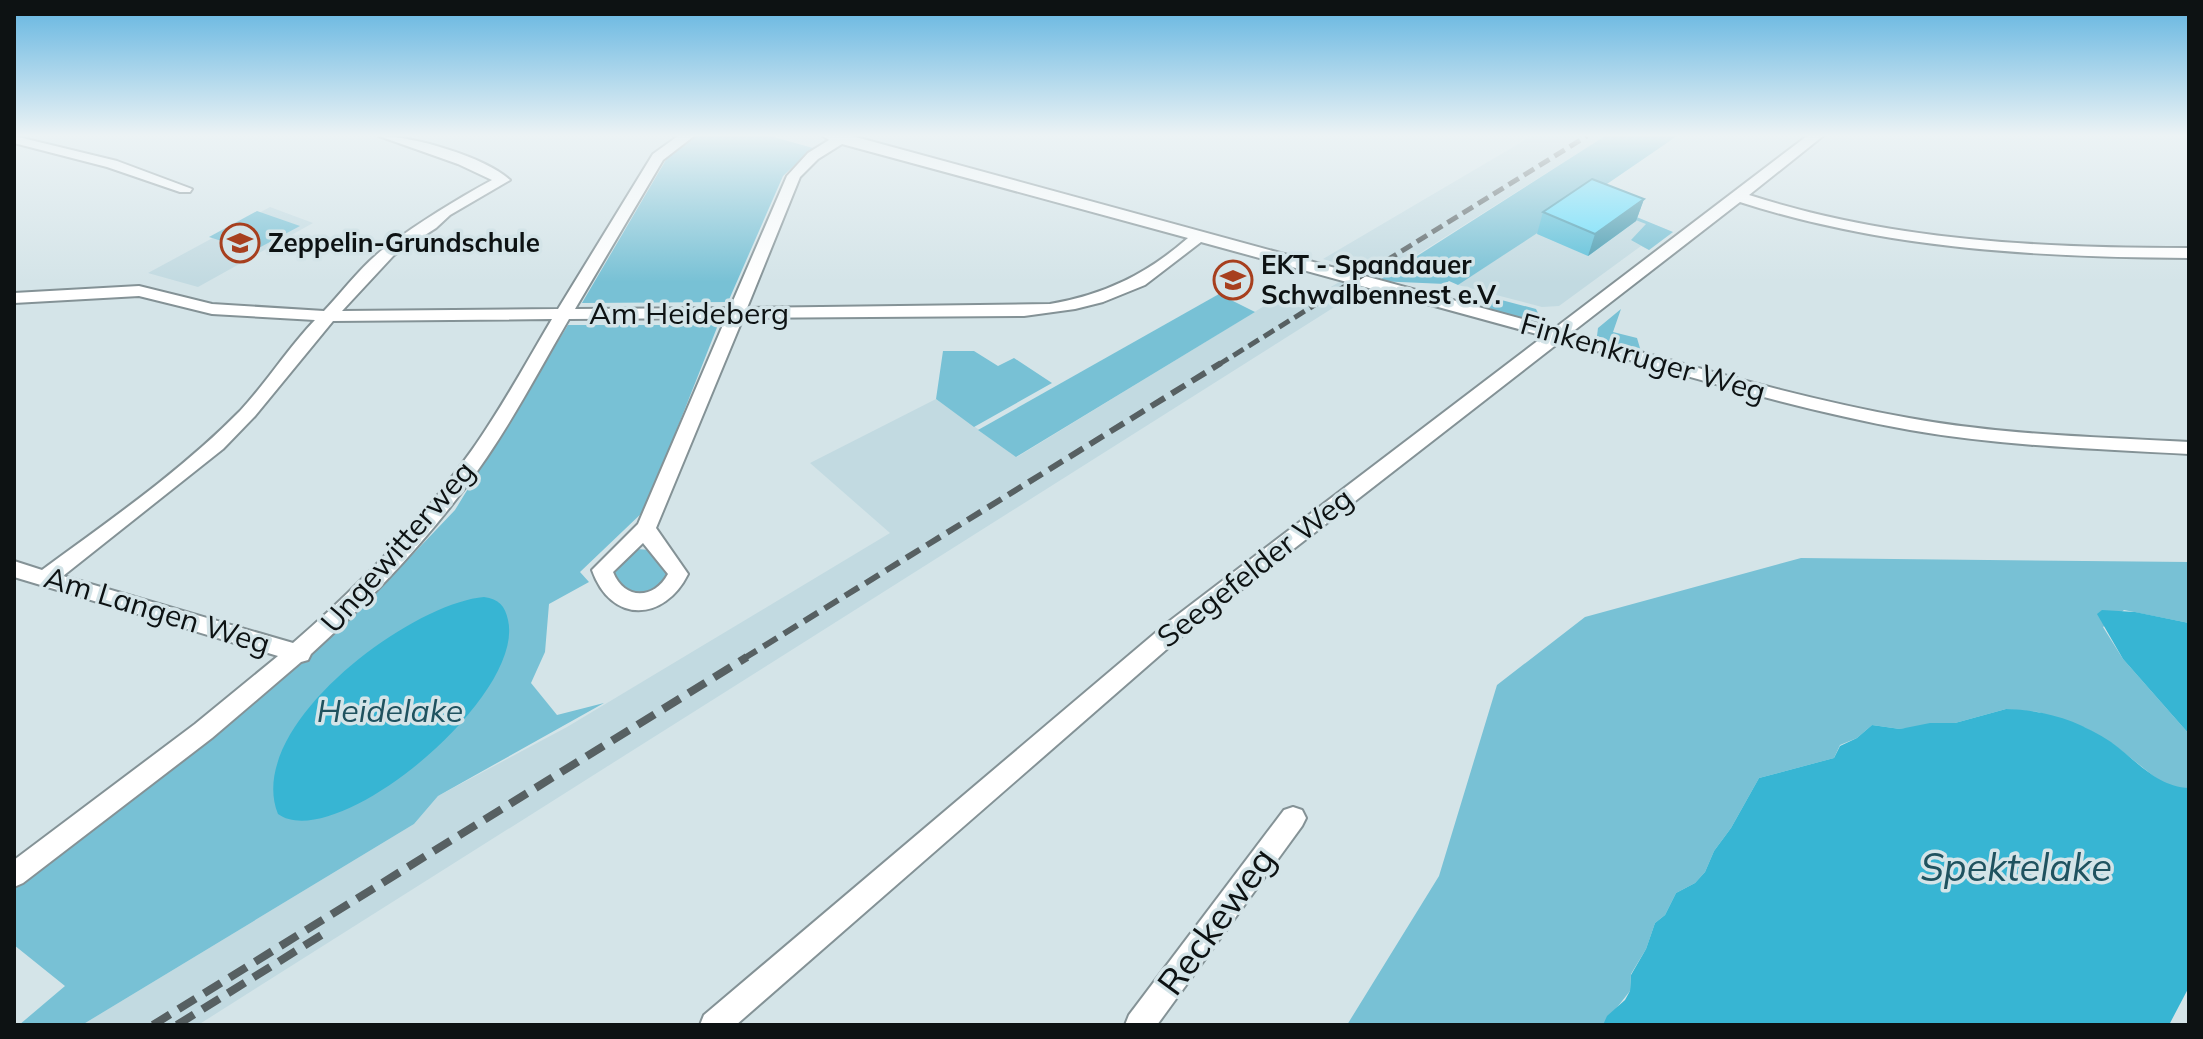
<svg xmlns="http://www.w3.org/2000/svg" width="2203" height="1039" viewBox="0 0 2203 1039" font-family="Mulish,sans-serif">
<style>
.built{fill:#c2dae1}
.green{fill:#78c1d5}
.water{fill:#37b5d3}
.lines{fill:none;stroke-linecap:round;stroke-linejoin:round}
.minor-casing{stroke:#849296;stroke-width:4}
.minor{fill:#fff;fill-rule:evenodd}
.rail-far2{stroke:#576062;stroke-width:5;stroke-dasharray:12 6;stroke-linecap:butt}
.rail-far1{stroke:#576062;stroke-width:6;stroke-dasharray:16 8;stroke-linecap:butt}
.rail{stroke:#576062;stroke-width:8;stroke-dasharray:20 10;stroke-linecap:butt}
.wall{fill:#59bfd9}
.shaded-wall{fill:#489bb0}
.building{fill:#67defc;stroke:#489bb0;stroke-width:2}
.labels{text-anchor:middle;stroke-width:7;stroke-linejoin:round;paint-order:stroke}
.far-poi-label{font-size:26px;font-weight:bold;fill:#0d1213;stroke:#d4e4e8;text-anchor:start}
.street-label{font-size:30px;fill:#0d1213;stroke:#d4e4e8}
.water-label{font-size:32px;font-style:italic;fill:#1f525f;stroke:#d4e4e8}
.near-street-label{font-size:36px;fill:#0d1213;stroke:#d4e4e8}
.near-water-label{font-size:38px;font-style:italic;fill:#1f525f;stroke:#d4e4e8}
</style>
<rect width="100%" height="100%" fill="#d4e4e8"/>
<g class="built">
<path d="M 1532,136 L 1605,136 L 198,1025 L 82,1025 L 414,824 L 438,796 L 567,727 L 890,533 L 810,463 L 936,399 L 1017,457 L 1297,286 L 1321,293 L 1359,270 L 1323,259 Z"/>
<path d="M 1588,198 L 1673,232 L 1649,250 L 1641,246 L 1559,306 L 1542,307 L 1458,285 Z"/>
<path d="M 270,207 L 313,223 L 198,287 L 148,273 Z"/>
</g>
<g class="green">
<path d="M 696,136 L 770,136 L 813,148 L 783,176 L 728,302 L 582,303 L 667,158 Z"/>
<path d="M 1605,136 L 1677,136 L 1588,197 L 1673,232 L 1649,250 L 1631,240 L 1646,224 L 1586,201 L 1458,285 L 1449,281 L 1445,284 L 1378,281 Z"/>
<path d="M 257,211 L 300,226 L 253,251 L 209,237 Z"/>
<path d="M 1219,294 L 1255,312 L 1016,457 L 978,430 Z"/>
<path d="M 1490,297 L 1536,309 L 1538,313 L 1530,320 L 1492,310 L 1486,304 Z"/>
<path d="M 1621,309 L 1613,332 L 1637,338 L 1642,355 L 1600,343 L 1602,338 L 1597,336 L 1598,328 Z"/>
<path d="M 568,325 L 718,325 L 645,510 L 580,572 L 589,582 L 549,604 L 545,652 L 531,683 L 557,715 L 604,703 L 438,796 L 414,824 L 82,1025 L 19,1025 L 65,986 L 14,945 L 14,884 L 301,662 L 394,574 L 455,510 Z"/>
<path d="M 943,351 L 974,351 L 998,366 L 1014,358 L 1052,383 L 974,427 L 936,399 Z"/>
<path d="M 636,549 L 651,550 L 673,574 L 652,596 L 624,595 L 608,570 Z"/>
<path d="M 1801,558 L 2189,562 L 2189,623 L 2124,610 L 2103,627 L 2123,659 L 2189,734 L 2189,788 L 2175,788 L 2161,782 L 2113,744 L 2086,728 L 2038,712 L 2006,709 L 1955,723 L 1900,729 L 1872,725 L 1857,738 L 1840,745 L 1834,758 L 1759,778 L 1731,828 L 1714,851 L 1705,872 L 1695,883 L 1676,893 L 1665,915 L 1655,923 L 1646,949 L 1631,974 L 1630,991 L 1603,1025 L 1347,1025 L 1439,876 L 1497,685 L 1585,617 Z"/>
</g>
<g class="water">
<path d="M 484,597 C 499,599 505,606 508,620 C 526,697 335,855 278,814 C 243,727 410,603 484,597 Z"/>
<path d="M 2102,610 L 2135,612 L 2189,623 L 2189,734 L 2123,659 L 2097,614 Z"/>
<path d="M 2006,709 C 2045,710 2078,720 2111,742 C 2136,760 2157,787 2189,788 L 2189,987 L 2169,1025 L 1603,1025 L 1607,1016 L 1625,1000 L 1630,991 L 1631,975 L 1646,949 L 1655,923 L 1665,915 L 1676,893 L 1695,883 L 1705,872 L 1714,851 L 1731,828 L 1759,778 L 1834,758 L 1840,746 L 1857,738 L 1872,725 L 1900,729 L 1930,723 L 1955,723 Z"/>
</g>
<g class="lines">
<g class="minor-casing">
<g id="minor">
<path d="M 14,136 L 117,161 L 192,189 L 190,192 L 180,192 L 107,167 L 14,143 Z"/>
<path d="M 379,136 C 413,136 485,157 510,180 L 450,215 L 436,228 L 394,255 L 342,311 L 558,309 L 653,154 L 678,136 L 694,136 L 663,160 L 575,309 L 730,308 L 787,176 L 808,153 L 829,140 L 823,136 L 852,136 L 1555,328 L 1807,136 L 1823,136 L 1749,195 C 1892,241 2039,248 2189,248 L 2189,258 C 2036,257 1886,249 1740,202 L 1571,333 C 1683,363 1795,398 1909,418 C 2002,435 2095,437 2189,442 L 2189,454 C 2095,449 2002,446 1910,430 C 1792,409 1676,372 1561,341 L 1183,635 L 736,1025 L 700,1025 L 704,1015 L 1167,623 L 1544,336 L 1201,242 L 1145,285 L 1103,302 L 1075,309 L 1024,316 L 743,318 L 656,528 L 688,574 C 664,622 611,624 592,570 L 638,524 L 726,318 L 569,319 C 542,365 517,413 487,457 C 438,529 376,595 311,654 L 308,660 L 301,662 L 212,738 L 23,883 L 14,887 L 14,860 L 195,724 L 278,656 L 14,577 L 14,561 L 42,570 C 110,520 181,471 240,411 C 267,382 288,348 315,320 L 212,314 L 139,296 L 14,303 L 14,293 L 139,286 L 212,304 L 324,311 C 344,290 363,264 386,247 C 420,222 455,200 492,180 L 458,164 ZM 842,144 L 1188,238 C 1147,274 1104,295 1050,304 L 747,308 L 800,177 L 818,159 ZM 552,319 C 526,363 501,409 472,450 C 421,522 359,586 293,643 L 63,576 L 223,449 L 255,416 L 333,321 ZM 643,543 L 668,574 C 654,600 624,600 613,572 Z"/>
<path d="M 1293,807 L 1302,810 L 1306,818 L 1302,826 L 1157,1025 L 1125,1025 L 1129,1015 L 1284,810 Z"/>
</g>
</g>
<use href="#minor" class="minor"/>
<path class="rail-far2" d="M 1218,365 L 1587,136"/>
<path class="rail-far1" d="M 743,659 L 1221,363"/>
<g class="rail">
<path d="M 153,1025 L 747,657"/>
<path d="M 177,1025 L 323,934"/>
</g>
</g>
<path class="wall" d="M 1644,199 L 1636,221 L 1588,256 L 1537,234 L 1543,212 Z"/>
<path class="shaded-wall" d="M 1644,199 L 1636,221 L 1588,256 L 1595,234 Z"/>
<path class="building" d="M 1592,179 L 1644,199 L 1595,234 L 1543,212 Z"/>
<linearGradient id="sky" x2="0" y2="1"><stop stop-color="#61b4e0"/><stop offset="0.48" stop-color="#ecf3f5"/><stop offset="1" stop-color="#ecf3f5" stop-opacity="0"/></linearGradient>
<rect width="2203" height="282" fill="url(#sky)"/>
<defs>
<g id="school-ring" transform="scale(2)"><circle r="9.5" fill="#d4e4e8" stroke="#a73f1e" stroke-width="1.5"/><path d="M0-5L7-2L0 1L-7-2ZM-4 1L0 2.5L4 1V4Q0 6-4 4Z" fill="#a73f1e"/></g>
</defs>
<g fill-rule="evenodd">
<use href="#school-ring" x="240" y="243"/>
<use href="#school-ring" x="1233" y="280"/>
</g>
<g class="labels">
<g class="far-poi-label">
<text x="268" y="252">Zeppelin-Grundschule</text>
<text x="1261" y="274">EKT - Spandauer<tspan x="1261" dy="30">Schwalbennest e.V.</tspan></text>
</g>
<g class="street-label">
<text x="689" y="324">Am Heideberg</text>
<text transform="translate(1643 358) rotate(16)" y="10">Finkenkruger Weg</text>
<text transform="translate(398 547) rotate(-49)" y="10">Ungewitterweg</text>
<text transform="translate(1255 568) rotate(-38)" y="10">Seegefelder Weg</text>
<text transform="translate(157 611) rotate(17)" y="10">Am Langen Weg</text>
</g>
<g class="water-label">
<text x="390" y="722">Heidelake</text>
</g>
<g class="near-street-label">
<text transform="translate(1216 921) rotate(-54)" y="13">Reckeweg</text>
</g>
<g class="near-water-label">
<text x="2016" y="881">Spektelake</text>
</g>
</g>
<rect width="2203" height="1039" fill="none" stroke="#0d1213" stroke-width="32"/>
</svg>
